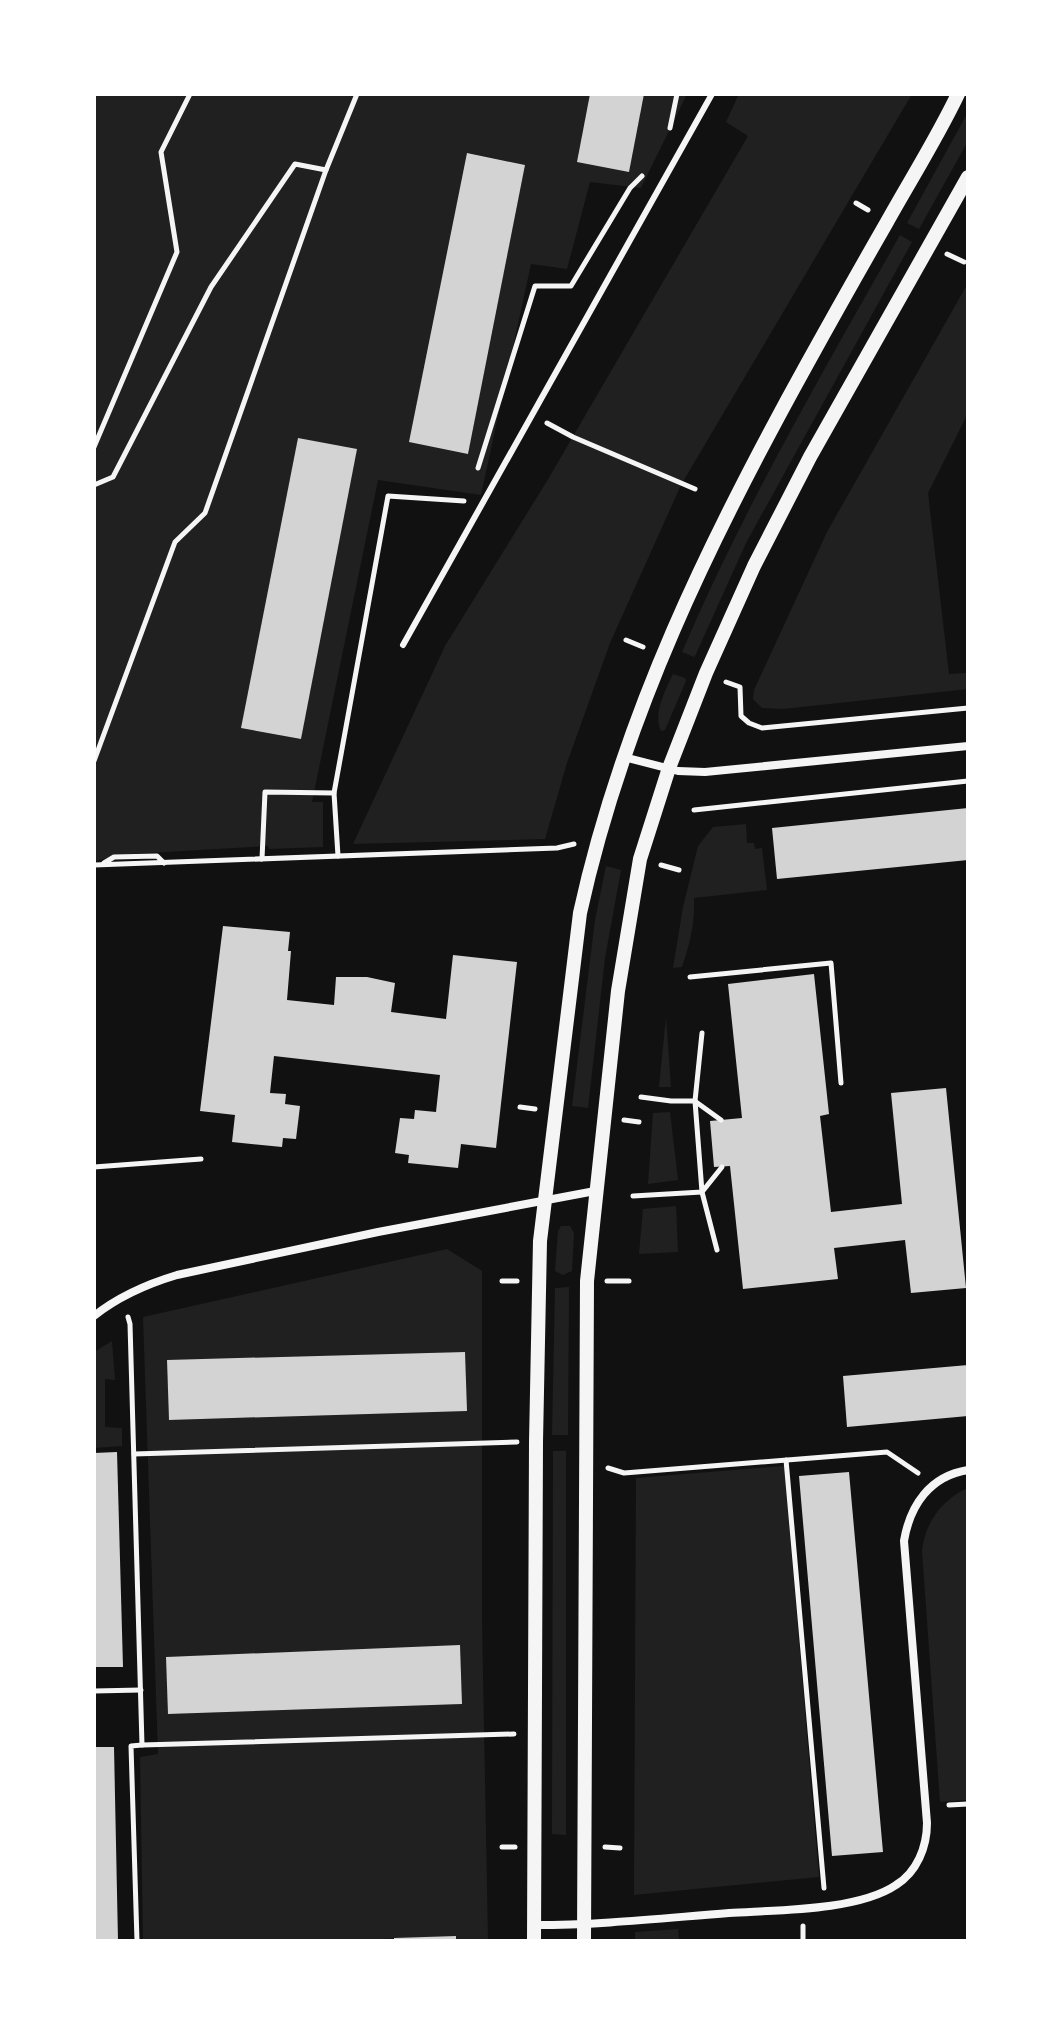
<svg xmlns="http://www.w3.org/2000/svg" width="1062" height="2035" viewBox="0 0 1062 2035" font-family="Poppins,sans-serif">
<style>
.green{fill:#202020;fill-rule:evenodd}
.building{fill:#d3d3d3}
.lines{fill:none;stroke-linecap:round;stroke-linejoin:round}
.path{stroke:#f5f5f5;stroke-width:5}
.service{stroke:#f5f5f5;stroke-width:6}
.minor{stroke:#f5f5f5;stroke-width:8}
.tertiary{stroke:#f5f5f5;stroke-width:14}
</style>
<rect width="100%" height="100%" fill="#111"/>
<g class="green">
<path d="M 94,94 L 590,94 L 629,171 L 644,94 L 687,94 L 641,188 L 590,182 L 567,269 L 531,264 L 481,495 L 378,480 L 312,802 L 323,802 L 323,847 L 269,849 L 268,846 L 130,854 L 94,861 ZM 468,153 L 525,165 L 468,453 L 410,442 ZM 298,438 L 356,450 L 301,739 L 241,728 Z"/>
<path d="M 739,94 L 912,94 L 681,485 L 610,643 L 567,763 L 545,839 L 353,844 L 445,646 L 547,481 L 748,136 L 726,122 Z"/>
<path d="M 968,112 L 968,141 L 919,229 L 907,223 Z"/>
<path d="M 900,235 L 912,242 L 746,543 L 696,654 L 694,657 L 682,652 C 744,507 823,372 900,235 Z"/>
<path d="M 968,283 L 968,413 L 928,493 L 949,674 L 968,673 L 968,689 L 783,709 L 762,708 L 753,699 L 754,690 L 827,532 Z"/>
<path d="M 673,674 L 685,678 L 686,681 L 665,730 L 661,731 C 653,713 665,691 673,674 Z"/>
<path d="M 746,824 L 747,843 L 754,843 L 755,849 L 762,848 L 767,890 L 694,898 C 695,924 690,943 682,967 L 673,968 L 683,907 L 698,846 L 713,827 Z"/>
<path d="M 606,866 L 621,870 L 605,958 L 588,1108 L 572,1106 L 595,920 Z"/>
<path d="M 666,1017 L 671,1087 L 659,1087 Z"/>
<path d="M 670,1112 L 678,1180 L 648,1184 L 653,1113 Z"/>
<path d="M 676,1206 L 678,1252 L 639,1254 L 643,1209 Z"/>
<path d="M 561,1226 L 570,1226 L 574,1233 L 572,1271 L 563,1275 L 555,1271 L 558,1231 Z"/>
<path d="M 447,1249 L 482,1271 L 482,1620 L 488,1941 L 456,1941 L 455,1936 L 331,1941 L 143,1941 L 140,1757 L 158,1754 L 143,1317 ZM 465,1352 L 466,1411 L 169,1420 L 167,1361 ZM 460,1646 L 462,1704 L 169,1714 L 166,1657 Z"/>
<path d="M 569,1287 L 568,1435 L 552,1435 L 555,1288 Z"/>
<path d="M 112,1341 L 115,1380 L 105,1379 L 105,1427 L 122,1428 L 122,1446 L 94,1448 L 94,1352 Z"/>
<path d="M 553,1451 L 566,1451 L 566,1835 L 552,1834 Z"/>
<path d="M 784,1466 L 819,1877 L 634,1895 L 636,1478 Z"/>
<path d="M 968,1488 L 968,1800 L 940,1802 L 922,1551 C 925,1523 942,1499 968,1488 Z"/>
<path d="M 678,1929 L 679,1941 L 635,1941 L 635,1932 Z"/>
</g>
<g class="building">
<path d="M 590,94 L 644,94 L 629,172 L 577,162 Z"/>
<path d="M 467,153 L 525,165 L 468,454 L 409,442 Z"/>
<path d="M 298,438 L 357,449 L 301,739 L 241,728 Z"/>
<path d="M 968,808 L 968,860 L 777,879 L 772,828 Z"/>
<path d="M 223,926 L 290,932 L 288,951 L 291,951 L 287,1000 L 334,1005 L 336,977 L 367,977 L 395,983 L 391,1012 L 446,1019 L 453,955 L 517,962 L 496,1148 L 461,1144 L 458,1168 L 408,1163 L 409,1155 L 395,1153 L 400,1118 L 414,1119 L 415,1110 L 436,1112 L 440,1075 L 274,1056 L 270,1093 L 286,1094 L 285,1104 L 300,1106 L 296,1139 L 283,1138 L 282,1147 L 232,1142 L 235,1115 L 200,1111 Z"/>
<path d="M 814,974 L 829,1114 L 820,1116 L 831,1212 L 902,1204 L 891,1093 L 946,1088 L 966,1288 L 911,1293 L 905,1240 L 834,1248 L 838,1279 L 743,1289 L 730,1166 L 714,1167 L 710,1121 L 742,1118 L 728,984 Z"/>
<path d="M 465,1352 L 467,1411 L 169,1420 L 167,1360 Z"/>
<path d="M 968,1365 L 968,1416 L 847,1427 L 843,1376 Z"/>
<path d="M 117,1452 L 123,1667 L 94,1667 L 94,1453 Z"/>
<path d="M 849,1472 L 883,1852 L 832,1856 L 799,1476 Z"/>
<path d="M 460,1645 L 462,1704 L 168,1714 L 166,1657 Z"/>
<path d="M 94,1747 L 114,1747 L 118,1941 L 94,1941 Z"/>
<path d="M 456,1936 L 456,1941 L 394,1941 L 394,1938 Z"/>
</g>
<g class="lines">
<g class="path">
<path d="M 670,128 L 677,94"/>
<path d="M 856,203 L 868,210"/>
<path d="M 947,254 L 964,262"/>
<path d="M 547,423 L 573,437 L 695,489"/>
<path d="M 94,447 L 177,252 L 161,152 L 190,94"/>
<path d="M 478,468 L 535,286 L 571,286 L 630,188 L 642,176"/>
<path d="M 94,485 L 113,477 L 211,287 L 295,164 L 326,170"/>
<path d="M 626,640 L 643,647"/>
<path d="M 726,682 L 740,687 L 741,716 L 749,723 L 762,728 L 968,708"/>
<path d="M 94,761 L 175,542 L 205,513 L 326,170 L 357,94"/>
<path d="M 334,793 L 388,496 L 464,501"/>
<path d="M 694,810 L 968,781"/>
<path d="M 262,859 L 265,792 L 334,793 L 338,856"/>
<path d="M 104,863 L 114,857 L 157,856 L 164,863"/>
<path d="M 94,865 L 557,848 L 574,844"/>
<path d="M 661,865 L 679,870"/>
<path d="M 690,977 L 831,963 L 841,1083"/>
<path d="M 641,1097 L 671,1101 L 695,1101 L 702,1033"/>
<path d="M 696,1102 L 721,1120"/>
<path d="M 520,1107 L 535,1109"/>
<path d="M 624,1120 L 639,1122"/>
<path d="M 94,1167 L 201,1159"/>
<path d="M 633,1196 L 702,1192 L 695,1101"/>
<path d="M 717,1250 L 702,1192 L 722,1167"/>
<path d="M 502,1281 L 517,1281"/>
<path d="M 607,1281 L 629,1281"/>
<path d="M 128,1317 L 130,1324 L 142,1745 L 514,1734"/>
<path d="M 134,1454 L 517,1442"/>
<path d="M 786,1460 L 824,1888"/>
<path d="M 608,1468 L 624,1473 L 887,1452 L 918,1473"/>
<path d="M 94,1691 L 141,1690"/>
<path d="M 949,1805 L 968,1804"/>
<path d="M 502,1847 L 515,1847"/>
<path d="M 605,1847 L 620,1848"/>
<path d="M 803,1926 L 803,1941"/>
<path d="M 137,1941 L 131,1746 L 142,1745"/>
</g>
<path class="service" d="M 403,645 L 712,94"/>
<g class="minor">
<path d="M 624,757 L 678,771 L 705,772 L 968,746"/>
<path d="M 94,1316 C 119,1296 147,1284 177,1275 L 378,1232 L 595,1191"/>
<path d="M 535,1925 C 600,1925 664,1918 729,1913 C 775,1910 858,1911 896,1885 C 917,1872 927,1847 927,1823 L 904,1541 C 910,1505 930,1476 968,1470"/>
</g>
<g class="tertiary">
<path d="M 534,1941 L 536,1442 L 540,1241 L 580,913 C 623,717 710,539 807,364 C 833,317 860,269 887,222 C 911,179 937,138 958,94"/>
<path d="M 584,1941 L 587,1281 L 618,991 L 640,859 L 669,768 L 706,673 L 754,566 L 810,457 L 968,177"/>
</g>
</g>
<rect width="1062" height="2035" fill="none" stroke="#ffffff" stroke-width="192"/>
</svg>
